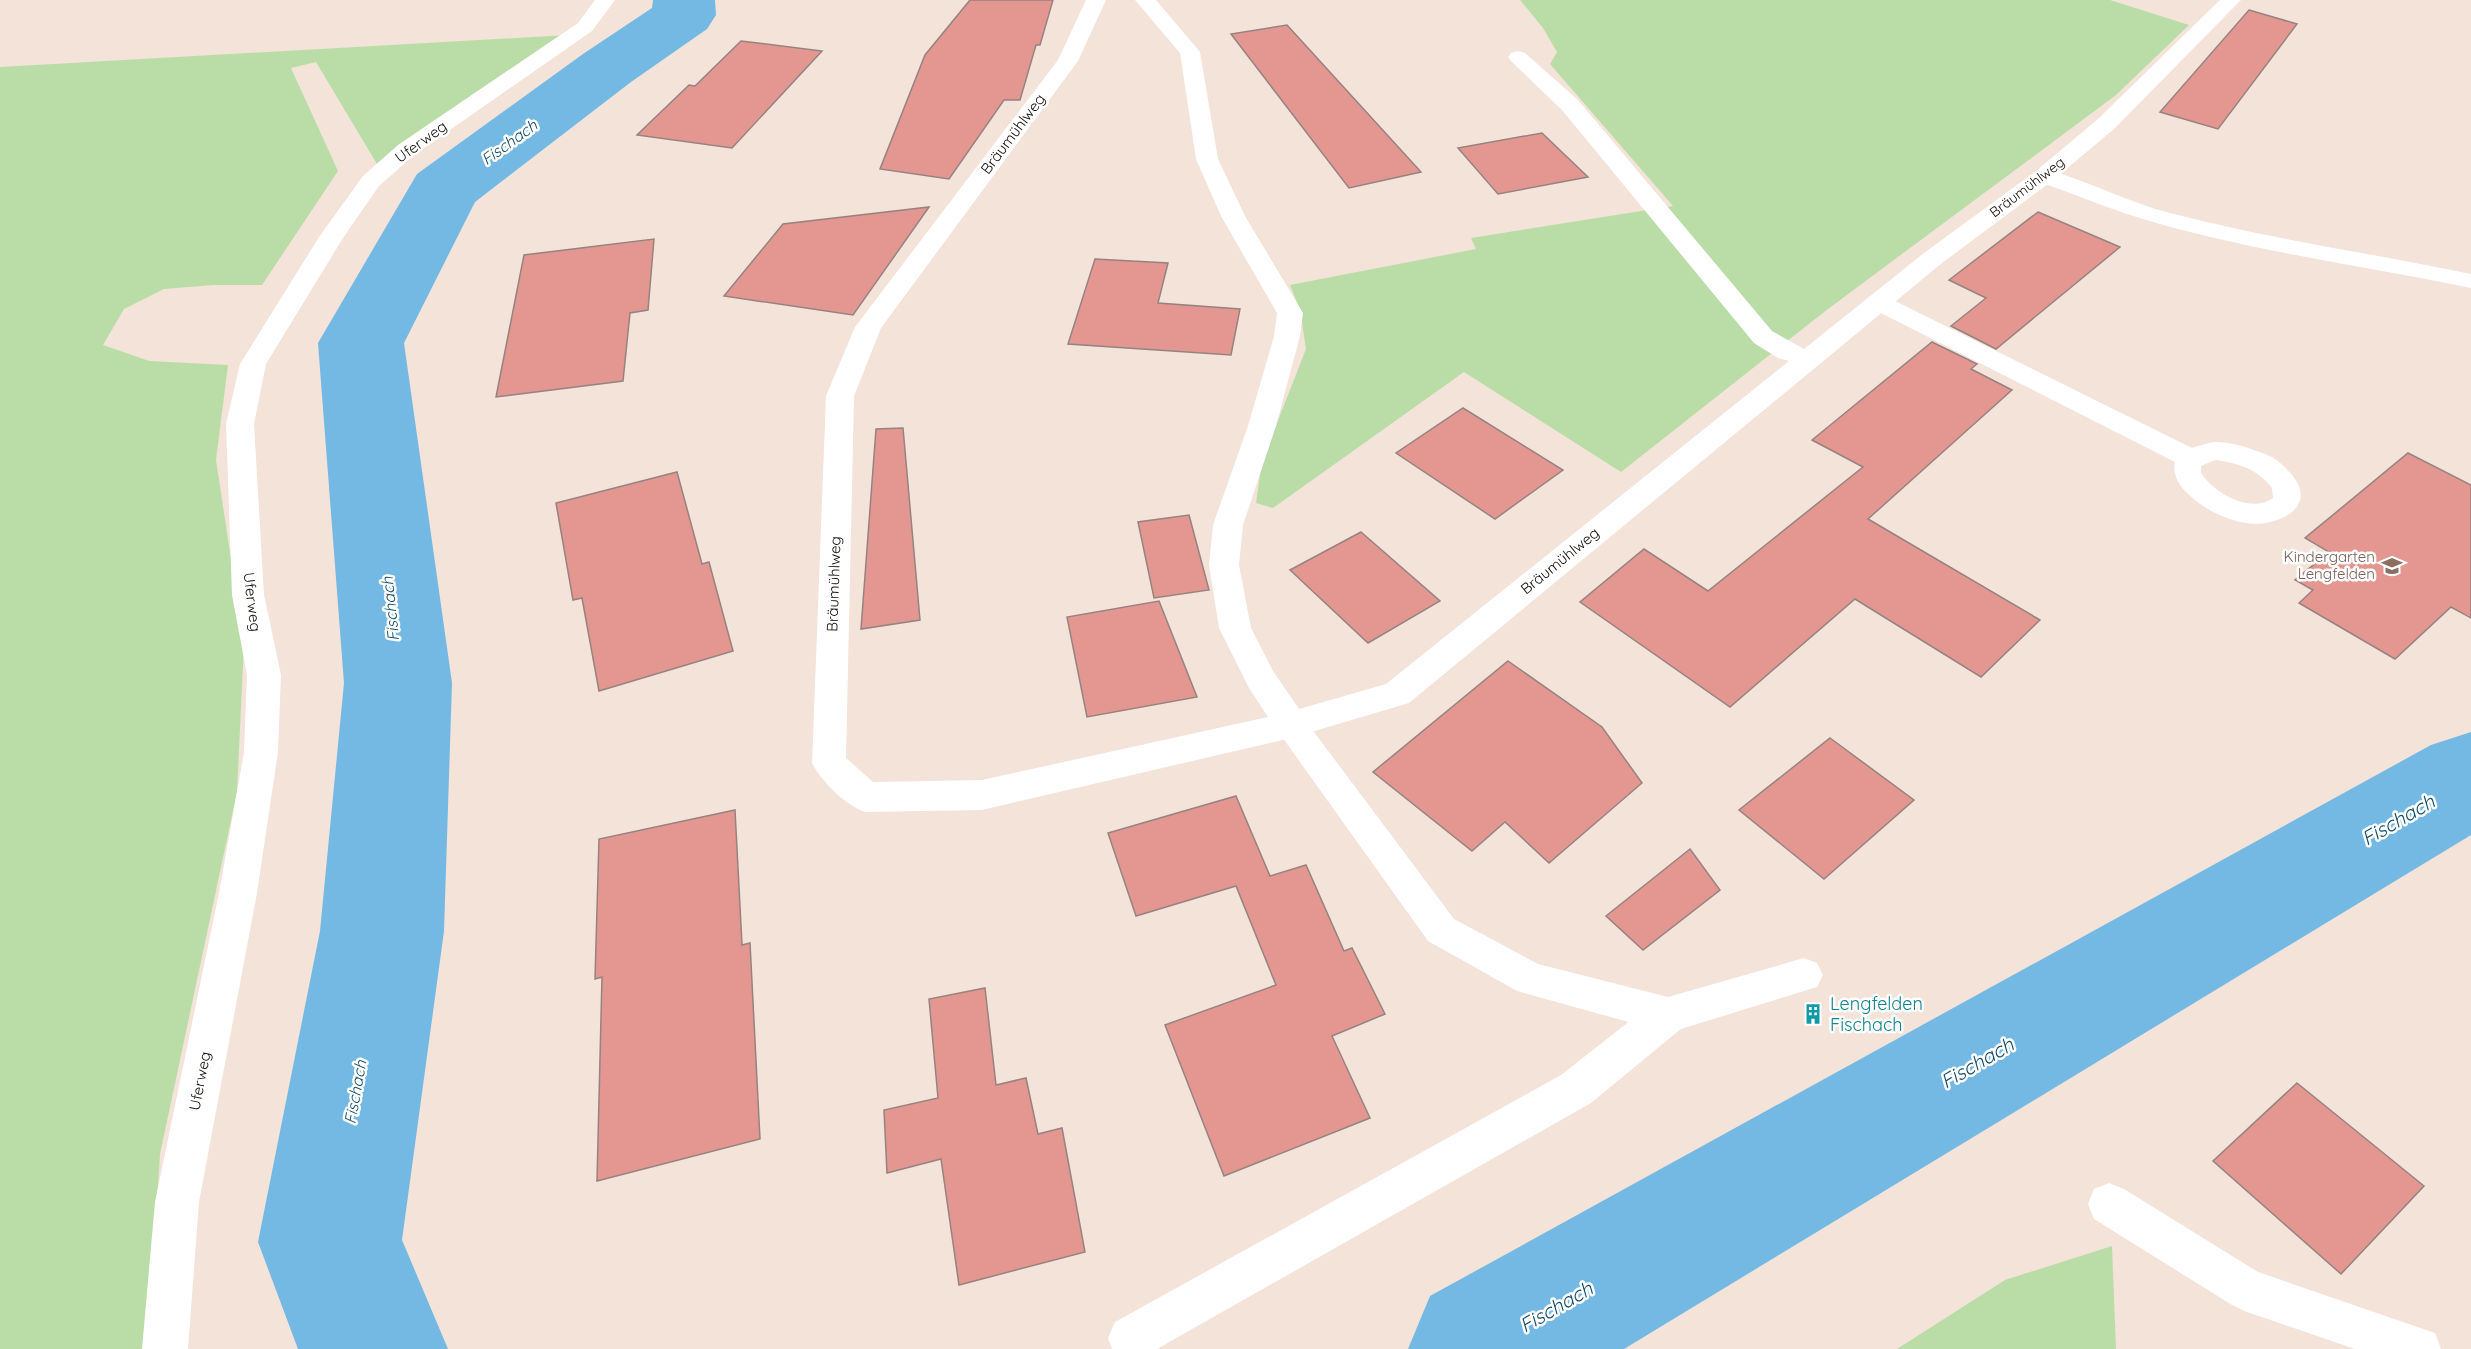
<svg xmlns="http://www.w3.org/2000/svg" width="2471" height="1349" viewBox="0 0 2471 1349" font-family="Quicksand,sans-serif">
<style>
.green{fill:#badda8}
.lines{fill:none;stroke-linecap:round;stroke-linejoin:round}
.river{fill:#73b9e3;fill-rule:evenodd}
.building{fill:#e39790;stroke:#968381;stroke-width:1.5}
.service{fill:#fff;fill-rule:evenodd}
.minor{fill:#fff;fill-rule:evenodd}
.labels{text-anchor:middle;stroke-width:5;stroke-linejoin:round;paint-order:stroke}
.far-street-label{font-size:14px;fill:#140f0b;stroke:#fff}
.street-label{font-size:15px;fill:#140f0b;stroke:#fff}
.education-label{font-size:15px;fill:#785e54;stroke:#fff;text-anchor:end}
.water-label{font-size:16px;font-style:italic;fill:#144c68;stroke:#fff}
.near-culture-label{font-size:18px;fill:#0d838f;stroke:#fff;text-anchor:start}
.near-water-label{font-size:20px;font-style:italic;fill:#144c68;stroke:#fff}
</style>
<rect width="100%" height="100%" fill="#f3e3d9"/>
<g class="green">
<path d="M 1520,0 L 2110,0 L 2189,25 L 2116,95 L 1828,309 L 1621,472 L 1464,372 L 1273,508 L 1256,503 L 1262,461 L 1306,349 L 1300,310 L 1290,285 L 1476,249 L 1471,238 L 1673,206 L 1550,64 L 1557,52 L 1543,28 Z"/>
<path d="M 568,35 L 377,164 L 316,62 L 291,68 L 338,171 L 262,285 L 213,285 L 164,289 L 124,309 L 103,345 L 149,361 L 228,365 L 216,460 L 244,644 L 237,792 L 160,1154 L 148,1349 L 0,1349 L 0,67 Z"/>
<path d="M 2112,1246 L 2116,1349 L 1897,1349 L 2005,1280 Z"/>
</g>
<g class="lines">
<g class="river">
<path d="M 653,0 L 715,0 L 716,15 L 707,29 L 631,82 L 475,202 L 404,343 L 452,683 L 444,931 L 402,1240 L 448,1349 L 298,1349 L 258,1242 L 320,931 L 344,683 L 318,343 L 417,174 L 583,54 L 652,8 Z"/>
<path d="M 2471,732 L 2471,835 L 1624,1349 L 1408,1349 L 1430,1296 L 2431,745 Z"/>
</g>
</g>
<g class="building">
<path d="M 970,0 L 1053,0 L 1040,45 L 1036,45 L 1020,100 L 1004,100 L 949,179 L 880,169 L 925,55 Z"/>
<path d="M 2249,10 L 2297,24 L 2218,129 L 2160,112 Z"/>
<path d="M 1287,25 L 1421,172 L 1349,188 L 1231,34 Z"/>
<path d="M 741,41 L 822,51 L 732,148 L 637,135 L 689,85 L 695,86 Z"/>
<path d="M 1542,133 L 1588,177 L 1498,194 L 1458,148 Z"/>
<path d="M 929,207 L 853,315 L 724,296 L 783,224 Z"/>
<path d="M 2038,212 L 2120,247 L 1996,349 L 1951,326 L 1986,298 L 1949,280 Z"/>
<path d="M 654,239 L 648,310 L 630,313 L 623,381 L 496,397 L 524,255 Z"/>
<path d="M 1095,259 L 1168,263 L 1158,303 L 1240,309 L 1231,355 L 1068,344 Z"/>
<path d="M 1932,342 L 1977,364 L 1971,369 L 2012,390 L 1868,519 L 2040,620 L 1981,677 L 1855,599 L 1730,707 L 1580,602 L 1644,549 L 1708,591 L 1863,467 L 1812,440 Z"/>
<path d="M 1463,408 L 1563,470 L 1495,519 L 1396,453 Z"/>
<path d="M 903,428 L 920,620 L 861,629 L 876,429 Z"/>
<path d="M 2408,453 L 2471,485 L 2471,618 L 2451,607 L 2395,659 L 2299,603 L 2313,590 L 2295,580 L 2329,552 L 2305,538 Z"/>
<path d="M 677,472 L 702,564 L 709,562 L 733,651 L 599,691 L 582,598 L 573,600 L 556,503 Z"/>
<path d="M 1189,515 L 1209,590 L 1154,598 L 1138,522 Z"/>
<path d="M 1361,532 L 1440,601 L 1368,643 L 1290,570 Z"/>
<path d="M 1159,601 L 1197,697 L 1087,717 L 1067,617 Z"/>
<path d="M 1508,661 L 1602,727 L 1642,783 L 1549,863 L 1505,822 L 1472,851 L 1373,772 Z"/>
<path d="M 1830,738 L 1914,800 L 1824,879 L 1739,810 Z"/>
<path d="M 1236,796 L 1270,876 L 1306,865 L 1344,951 L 1352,948 L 1385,1014 L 1332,1036 L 1370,1118 L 1224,1176 L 1165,1025 L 1276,985 L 1236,886 L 1136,916 L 1108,833 Z"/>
<path d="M 735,810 L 742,945 L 750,943 L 760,1139 L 597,1181 L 602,977 L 595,979 L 599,839 Z"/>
<path d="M 1690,849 L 1720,890 L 1643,950 L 1606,916 Z"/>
<path d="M 985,988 L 996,1085 L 1026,1078 L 1038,1134 L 1062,1128 L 1085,1252 L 959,1285 L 941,1159 L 887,1173 L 884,1110 L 938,1098 L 929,999 Z"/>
<path d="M 2297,1083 L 2424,1186 L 2341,1274 L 2213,1161 Z"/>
</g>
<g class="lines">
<g class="service">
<path d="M 2044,169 C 2087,180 2127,202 2170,213 C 2269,239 2371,253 2471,274 L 2471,288 C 2365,266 2257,252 2153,222 C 2113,211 2075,194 2036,181 L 2033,176 L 2036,171 Z"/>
<path d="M 1878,295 L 1887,297 L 2192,448 C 2199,446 2207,443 2214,442 C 2231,441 2257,450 2272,457 C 2280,462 2286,468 2292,475 C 2320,509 2274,528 2245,523 C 2224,519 2204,509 2188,494 C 2179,486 2172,474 2175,462 L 1869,307 L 1866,302 L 1869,297 ZM 2215,460 C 2238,463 2258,469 2272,488 L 2273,498 C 2251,514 2215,494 2201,473 L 2201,466 Z"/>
<path d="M 1291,712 L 1302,716 L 1454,919 L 1538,964 L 1668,997 L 1804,958 L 1817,963 L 1823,975 L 1817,987 L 1668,1033 L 1517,991 L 1428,941 L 1280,734 L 1275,725 L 1280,716 Z"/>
<path d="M 2109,1183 L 2124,1189 L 2258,1272 L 2435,1333 L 2441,1349 L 2355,1349 L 2247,1312 L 2232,1305 L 2094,1219 L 2088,1204 L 2094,1189 Z"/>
</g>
<g class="minor">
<path d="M 595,0 L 615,0 L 592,31 L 414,155 L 379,186 L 343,238 L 266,364 L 254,424 L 264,595 L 281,675 L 278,752 L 257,893 L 199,1202 L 188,1349 L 142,1349 L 155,1202 L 219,893 L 244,752 L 247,675 L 232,595 L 226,424 L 240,364 L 319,237 L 363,176 L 398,145 L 578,23 Z"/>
<path d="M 1086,0 L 1106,0 L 1078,61 L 881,328 L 854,396 L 846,758 L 873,782 L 982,780 L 1268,717 L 1249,688 L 1219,628 L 1209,565 L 1213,525 L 1248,426 L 1274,336 L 1277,313 L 1221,216 L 1196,159 L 1180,53 L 1135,0 L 1156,0 L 1200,52 L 1218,159 L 1245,216 L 1303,313 L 1300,336 L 1276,426 L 1243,525 L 1239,565 L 1251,628 L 1273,671 L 1299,709 L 1386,684 L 1789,361 L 1778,358 L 1754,343 L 1562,110 L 1511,61 L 1508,57 L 1511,53 L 1518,51 L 1525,53 L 1578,100 L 1772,331 L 1804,349 L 1924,253 L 2036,171 L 2098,119 L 2220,0 L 2241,0 L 2114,129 L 2052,181 L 1942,263 L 1409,703 L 1291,738 L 982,810 L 865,812 C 845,805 822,782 812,763 L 826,396 L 855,327 L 1058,60 Z"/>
<path d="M 1668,997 L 1682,1002 L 1688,1015 L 1682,1028 L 1591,1103 L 1157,1349 L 1112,1349 L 1108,1338 L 1115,1322 L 1561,1075 L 1654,1002 Z"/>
</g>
</g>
<defs>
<g id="school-bare" transform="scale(1.62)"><path d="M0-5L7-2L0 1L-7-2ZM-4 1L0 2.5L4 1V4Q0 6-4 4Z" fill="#8d6e63" stroke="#fff" stroke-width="2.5" paint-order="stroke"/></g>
<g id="building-bare" transform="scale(1.62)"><path d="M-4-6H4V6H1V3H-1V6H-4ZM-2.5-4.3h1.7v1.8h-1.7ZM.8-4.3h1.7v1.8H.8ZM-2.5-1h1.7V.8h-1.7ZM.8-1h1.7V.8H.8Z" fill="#0f9aa8" stroke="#fff" stroke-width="2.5" paint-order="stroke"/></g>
</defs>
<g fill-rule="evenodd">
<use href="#school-bare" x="2392" y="566"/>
<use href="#building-bare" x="1813" y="1014"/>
</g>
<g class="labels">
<g class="far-street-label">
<text transform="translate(2027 187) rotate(-37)" y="5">Bräumühlweg</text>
</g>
<g class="street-label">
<text transform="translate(1013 134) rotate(-53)" y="5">Bräumühlweg</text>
<text transform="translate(421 142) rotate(-36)" y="5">Uferweg</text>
<text transform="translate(1560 561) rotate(-39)" y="5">Bräumühlweg</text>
<text transform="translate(834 584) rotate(-88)" y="5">Bräumühlweg</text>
<text transform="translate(252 602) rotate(83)" y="5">Uferweg</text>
<text transform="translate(200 1081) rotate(-79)" y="5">Uferweg</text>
</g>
<g class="education-label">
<text x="2375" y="562">Kindergarten<tspan x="2375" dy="17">Lengfelden</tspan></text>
</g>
<g class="water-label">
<text transform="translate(509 142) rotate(-36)" y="6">Fischach</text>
<text transform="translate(390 609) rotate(-96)" y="6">Fischach</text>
<text transform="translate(355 1092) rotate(-80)" y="6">Fischach</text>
</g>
<g class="near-culture-label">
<text x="1830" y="1010">Lengfelden<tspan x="1830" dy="21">Fischach</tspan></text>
</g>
<g class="near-water-label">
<text transform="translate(2398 820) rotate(-30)" y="7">Fischach</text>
<text transform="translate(1977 1063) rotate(-30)" y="7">Fischach</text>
<text transform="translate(1556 1307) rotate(-30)" y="7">Fischach</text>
</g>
</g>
</svg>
